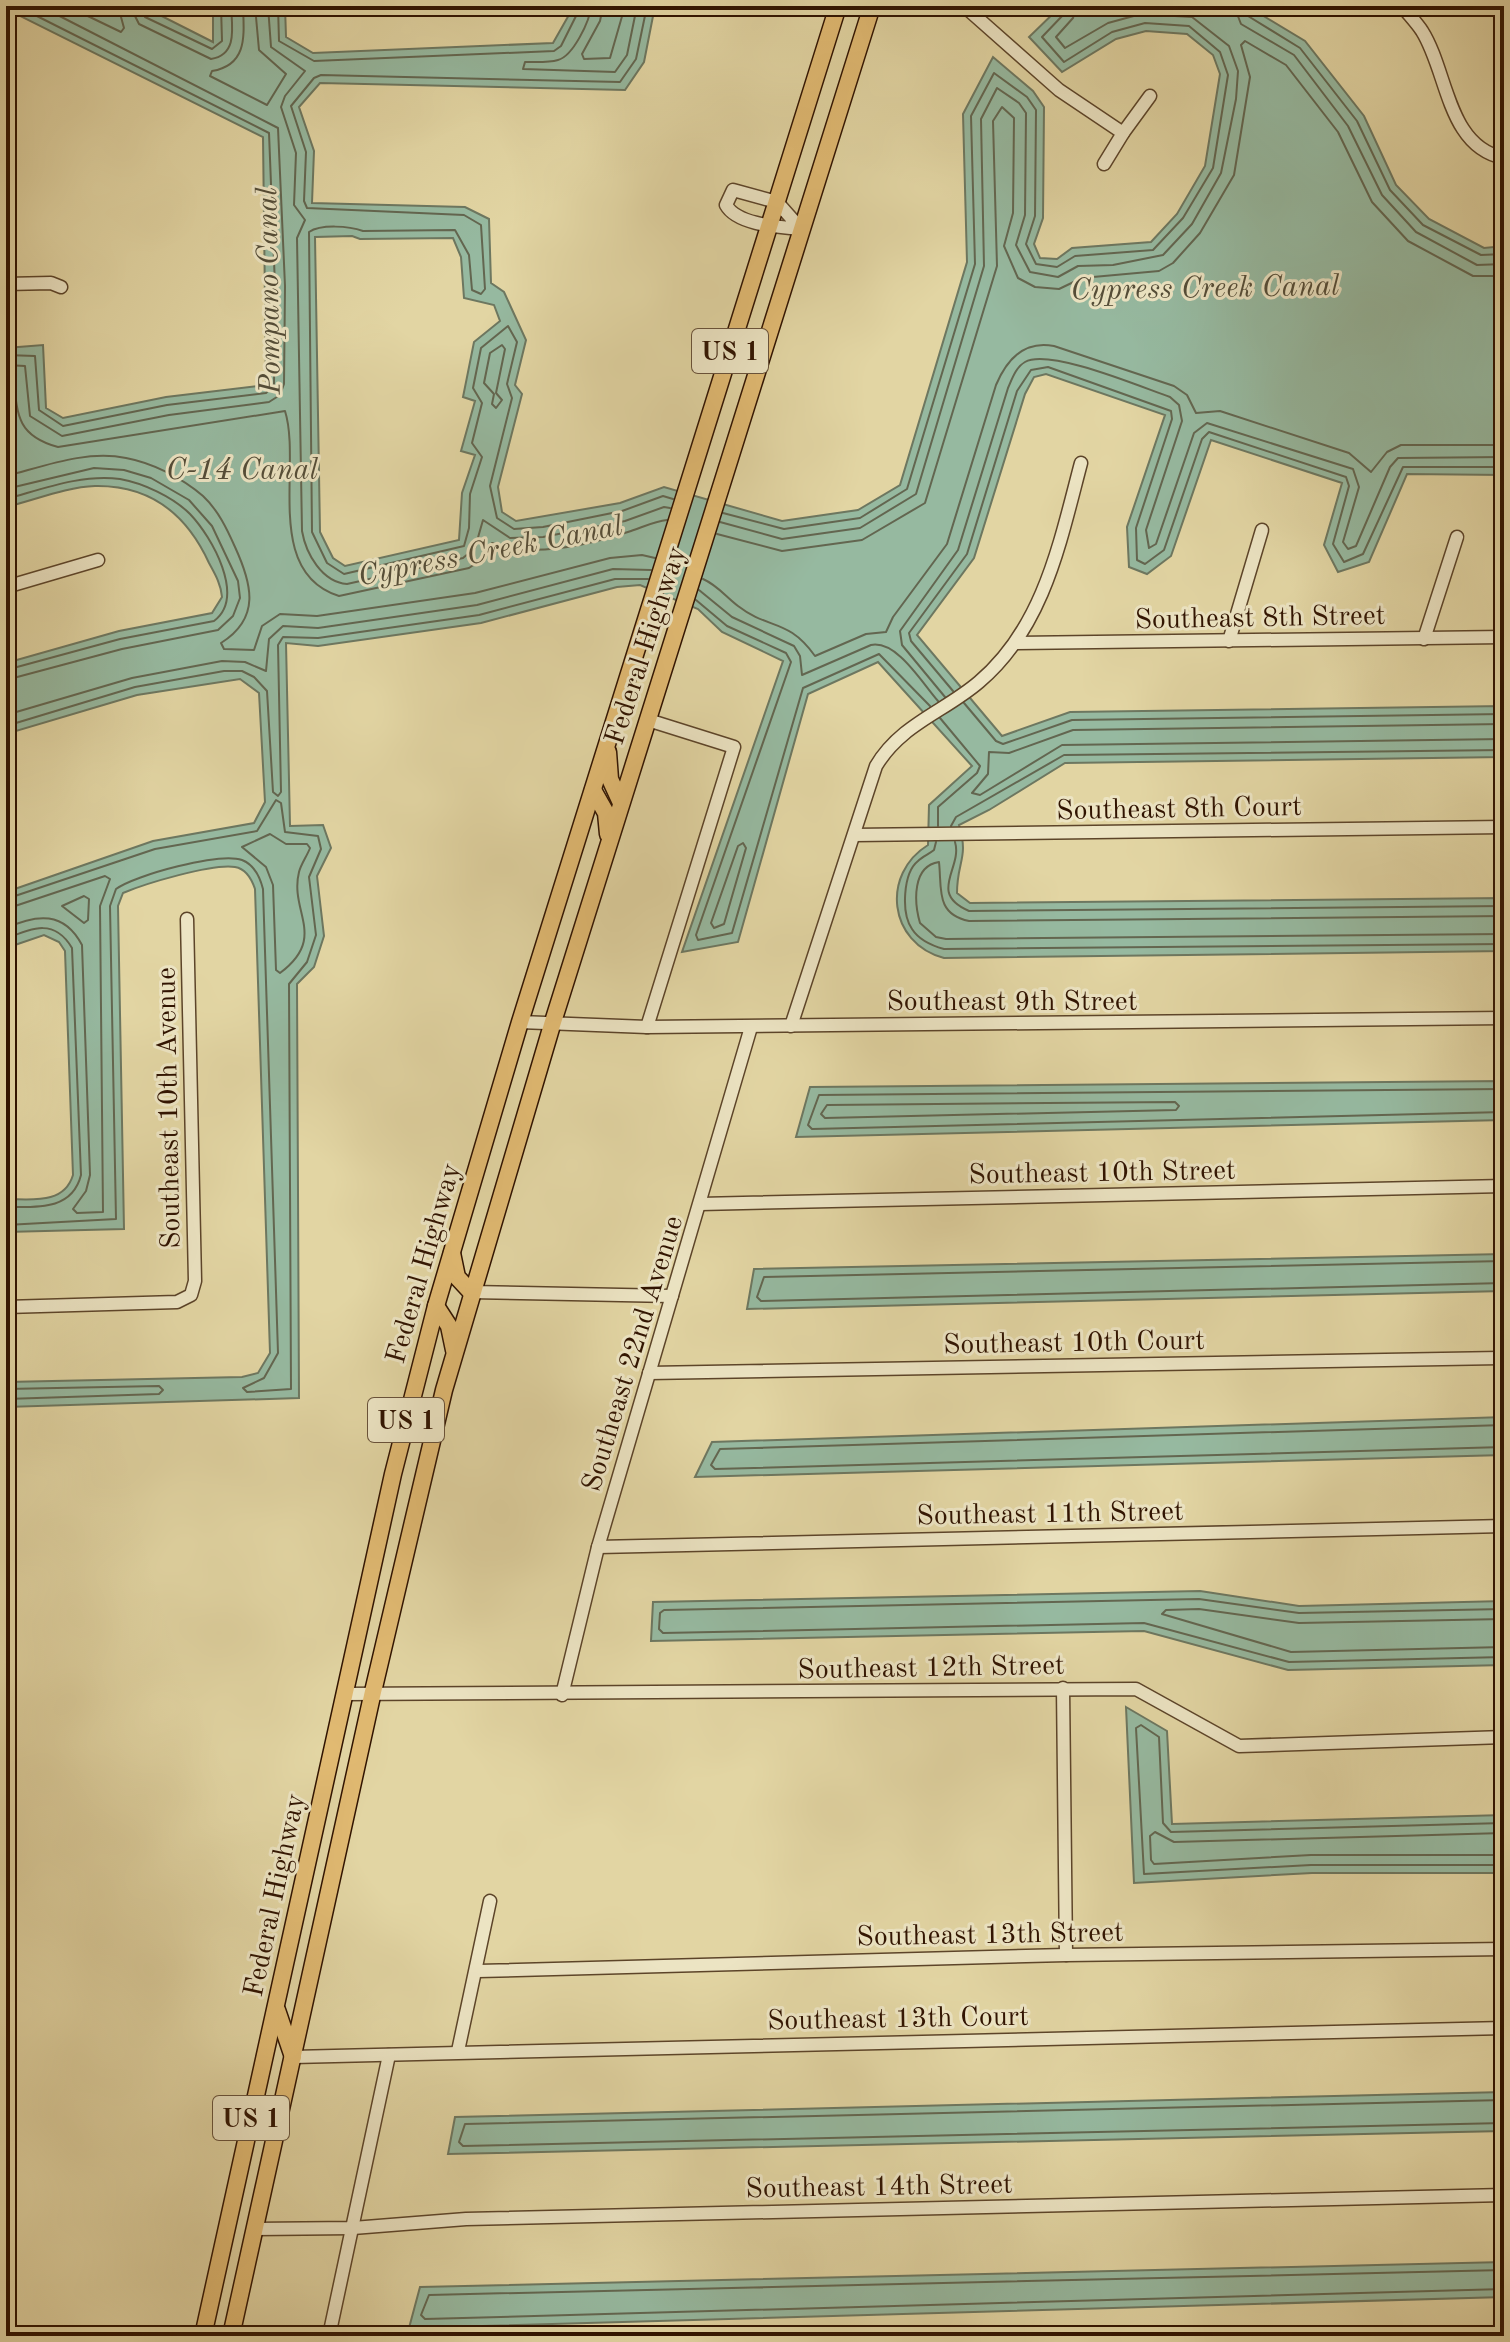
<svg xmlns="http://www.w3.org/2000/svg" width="1510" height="2342" viewBox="0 0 1510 2342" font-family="'Old Standard TT',serif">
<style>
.water{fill:#96b9a0;stroke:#6d7760;stroke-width:2;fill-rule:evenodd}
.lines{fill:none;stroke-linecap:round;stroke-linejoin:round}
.shore{stroke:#636650;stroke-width:2}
.minor-casing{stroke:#5c4429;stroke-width:15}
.major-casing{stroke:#301300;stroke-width:19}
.minor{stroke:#ece4c3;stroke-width:12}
.major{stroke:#e1ba72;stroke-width:16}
.labels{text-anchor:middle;stroke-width:6;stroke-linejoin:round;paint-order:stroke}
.shield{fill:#ece4c3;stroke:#68523a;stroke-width:2}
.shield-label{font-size:26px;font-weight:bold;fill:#301300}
.street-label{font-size:28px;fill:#301300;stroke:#ece4c3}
.water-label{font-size:30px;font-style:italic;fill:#544d38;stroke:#ece4c3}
</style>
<rect width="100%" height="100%" fill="#e2d5a3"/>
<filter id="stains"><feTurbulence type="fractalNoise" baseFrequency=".0025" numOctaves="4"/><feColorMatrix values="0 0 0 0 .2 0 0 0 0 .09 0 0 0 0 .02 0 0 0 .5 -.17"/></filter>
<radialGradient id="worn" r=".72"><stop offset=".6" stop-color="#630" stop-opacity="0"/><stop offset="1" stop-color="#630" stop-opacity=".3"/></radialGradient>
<g class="water">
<path d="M 6,6 L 142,6 L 213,42 L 213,6 L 285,6 L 286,37 L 313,53 L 553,43 L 574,6 L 655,6 L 644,62 L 625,90 L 320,83 L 299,107 L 314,151 L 312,203 L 465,207 L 489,219 L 491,283 L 504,292 L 526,340 L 515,385 L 522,394 L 498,487 L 502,512 L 516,521 L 620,503 L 664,487 L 782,521 L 858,510 L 900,485 L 967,262 L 963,114 L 993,57 L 1033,91 L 1044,107 L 1043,218 L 1034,244 L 1040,258 L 1057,259 L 1072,248 L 1151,242 L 1177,214 L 1205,166 L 1220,74 L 1213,55 L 1187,34 L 1146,31 L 1116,39 L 1062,72 L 1029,37 L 1061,6 L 1247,6 L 1305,41 L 1364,116 L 1396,185 L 1429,219 L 1484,248 L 1504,246 L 1504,475 L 1407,474 L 1369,562 L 1338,572 L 1324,545 L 1342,483 L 1211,440 L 1171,556 L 1147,574 L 1129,567 L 1127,527 L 1165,415 L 1046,374 L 1034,377 L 1025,394 L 974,558 L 917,635 L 1002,736 L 1070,712 L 1504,706 L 1504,757 L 1065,763 L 989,810 L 959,825 C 969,858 957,861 957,893 L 970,903 L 1504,898 L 1504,951 L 944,958 C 888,943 881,874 928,845 L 929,805 L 972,766 L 878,662 L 808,694 L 738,942 L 682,952 L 783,661 L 722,632 L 698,609 L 640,585 L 617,587 L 481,623 L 318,646 L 286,643 L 290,826 L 323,825 L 331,848 L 317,876 L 324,936 L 314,967 L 297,984 L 299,1398 L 6,1407 L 6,1382 L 242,1377 L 258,1373 L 270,1353 L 255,889 C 252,880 247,869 235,867 C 213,863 144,884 123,893 L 118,906 L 124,1229 L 6,1232 L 6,1199 C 31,1199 64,1205 73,1175 L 65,951 L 59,942 L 44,935 L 6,948 L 6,892 L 153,841 L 254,823 L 265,802 L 259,693 L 240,679 L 137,695 L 6,734 L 6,663 L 119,631 L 212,613 L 222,597 C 221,584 215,574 209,563 C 187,515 151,485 95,486 C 66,487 35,500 6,507 L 6,348 L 43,345 L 46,408 L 63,418 L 166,397 L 266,385 L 263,137 L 6,9 ZM 352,236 L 360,239 L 453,238 L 461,257 L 464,298 L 494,305 L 500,321 L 474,342 L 463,397 L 475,401 L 461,451 L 475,455 L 462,493 L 459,540 L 345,566 L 333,558 L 320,532 L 315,237 Z"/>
<path d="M 1504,1081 L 1504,1120 L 796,1137 L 810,1087 Z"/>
<path d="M 1504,1254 L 1504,1291 L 747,1309 L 754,1269 Z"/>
<path d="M 1504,1417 L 1504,1455 L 695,1477 L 712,1442 Z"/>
<path d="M 1200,1591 L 1299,1606 L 1504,1601 L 1504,1665 L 1288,1670 L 1144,1631 L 651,1641 L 653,1602 Z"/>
<path d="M 1126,1707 L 1167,1731 L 1172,1824 L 1504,1815 L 1504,1873 L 1312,1873 L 1134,1883 Z"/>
<path d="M 1504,2092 L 1504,2131 L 448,2154 L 455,2117 Z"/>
<path d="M 1504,2262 L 1504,2297 L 409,2328 L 420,2287 Z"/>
</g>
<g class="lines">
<g class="shore">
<path d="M 67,6 L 121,32 L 124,28 L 118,6"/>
<path d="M 130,6 L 139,24 L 211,59 C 238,55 232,27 231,6"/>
<path d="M 140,6 L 145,17 L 212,49 L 222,41 L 221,6"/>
<path d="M 243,6 C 244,35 248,65 212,71 L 210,76 L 267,105 L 286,74 L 259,50 L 255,6"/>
<path d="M 268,6 L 271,47 L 305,71 L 285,96 L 281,107 L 296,153 L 294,205 L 305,220 L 297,238 L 302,531 C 306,554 322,582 347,584 L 463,558 L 475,548 L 483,520 L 510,538 L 543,537 L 625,521 L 664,507 L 670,508"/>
<path d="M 278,6 L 279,41 L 314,61 L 554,51 L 561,46 L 581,6"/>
<path d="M 591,6 C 590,21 573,56 558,60 C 548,63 535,62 525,62 L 523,69 L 615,72 L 627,55 L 637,6"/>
<path d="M 603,6 L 600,21 L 582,54 L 584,59 L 610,58 L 625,6"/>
<path d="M 647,6 L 636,59 L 620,82 L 321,75 L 314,78 L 291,106 L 306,152 L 304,201 L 307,208 L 464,215 L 481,225 L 485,289 L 481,294 L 472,290 L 469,255 L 455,230 L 363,231 C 349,226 321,224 309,232 L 312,532 L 327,563 L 344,574 L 464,546 L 469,528 L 470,494 L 482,457 L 472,443 L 482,403 L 473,388 L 481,348 L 508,326 L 517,342 L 507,384 L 512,398 L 490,486 L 497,518 L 514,529 L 543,527 L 622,511 L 663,496 L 673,499"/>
<path d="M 1234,6 L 1241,24 L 1294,55 L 1348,126 L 1382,195 L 1416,232 L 1477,265 L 1504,264"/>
<path d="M 1244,6 L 1248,16 L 1300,48 L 1357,121 L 1390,190 L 1423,225 L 1481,255 L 1504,254"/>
<path d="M 502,345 L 505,349 L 496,393 L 502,400 L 496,408 L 492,404 L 494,394 L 484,383 L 490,353 Z"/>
<path d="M 6,355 L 35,356 L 39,410 L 63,426 L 167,405 L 266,393 L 274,384 L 275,286 L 269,133 L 17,6"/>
<path d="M 6,365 L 25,366 L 30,416 L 62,436 L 169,415 L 269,402 L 280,395 L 284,384 L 285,286 L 278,128 L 40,6"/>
<path d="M 6,377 L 14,380 C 17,416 18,436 58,447 L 285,411 C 302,465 263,572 339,596 L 469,568 L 482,559 L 492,543 C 533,558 589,545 631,531 C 643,527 655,521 667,520"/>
<path d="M 6,476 C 45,466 86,450 126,458 C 153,463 182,478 203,496 C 218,510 227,529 235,547 C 252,584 261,618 221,643 L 224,649 L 254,650 L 262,626 L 280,614 L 317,616 L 475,593 L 610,558 L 642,555 L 655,558"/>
<path d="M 6,489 L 94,468 L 124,470 L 151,478 L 189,500 L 212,526 L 238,581 L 240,598 L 233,616 L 218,630 L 122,649 L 6,680"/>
<path d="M 6,499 C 43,489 81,474 120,479 C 143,483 173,497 190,514 C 212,537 246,597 214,621 L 120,639 L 6,670"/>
<path d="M 723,513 L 784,529 L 860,518 L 907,489 L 975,264 L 971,116 L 994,73 L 1027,97 L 1036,110 L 1035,216 L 1026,244 L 1036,264 L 1057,267 L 1075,256 L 1153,250 L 1183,218 L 1213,168 L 1228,75 L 1220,52 L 1189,26 L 1145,23 L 1112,32 L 1064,62 L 1042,37 L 1064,14 L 1065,6"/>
<path d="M 720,522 L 782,539 L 860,528 L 916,494 L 984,266 L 981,119 L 997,88 L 1019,103 L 1026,113 L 1025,215 L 1016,245 L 1030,272 L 1058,277 L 1078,266 L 1113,265 L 1163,255 L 1192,224 L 1221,173 L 1236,99 L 1238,71 L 1229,46 L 1192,17 L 1141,14 L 1108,23 L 1065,48 L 1056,37 L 1073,18 L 1076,6"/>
<path d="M 717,534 L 782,551 L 862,540 L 925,503 L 997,266 L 993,121 L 1002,107 L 1014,118 L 1013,213 L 1004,246 L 1018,278 L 1035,287 L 1059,289 L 1082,278 L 1159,271 L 1173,263 L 1200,233 L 1234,175 L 1250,77 L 1241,45 L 1245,41 L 1286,65 L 1338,132 L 1372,202 L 1408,241 L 1473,276 L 1504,276"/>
<path d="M 703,579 C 717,585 725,596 738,606 C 769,630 788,618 815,656 L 866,634 L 886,632 L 893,617 L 947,544 L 996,385 C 1007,359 1024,340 1054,346 L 1174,386 L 1187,395 L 1196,413 L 1220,411 L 1349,453 L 1371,472 L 1387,452 L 1401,445 L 1504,445"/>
<path d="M 699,590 L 732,617 L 794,646 L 800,656 L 802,675 L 871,645 C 897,640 922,683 938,701"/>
<path d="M 696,600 L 727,626 L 786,653 L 791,662 L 696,935 L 698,940 L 732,933 L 803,688 L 879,654 L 930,706"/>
<path d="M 953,691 L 911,641 L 909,633 L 967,554 L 1017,391 L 1031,370 L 1048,367 L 1171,411 L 1172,419 L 1136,528 L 1137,560 L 1145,564 L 1164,550 L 1202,439 L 1209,432 L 1346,477 L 1349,486 L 1333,544 L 1344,562 L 1363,554 L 1403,467 L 1504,467"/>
<path d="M 945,697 L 902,645 L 900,631 L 958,550 L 1008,388 C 1012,379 1016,367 1025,362 C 1049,348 1141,387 1170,397 L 1179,405 L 1182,421 L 1146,530 L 1149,548 L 1156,544 L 1194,433 L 1207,423 L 1353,469 L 1359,487 L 1343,542 L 1348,549 L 1356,546 L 1390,467 L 1398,458 L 1504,457"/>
<path d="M 964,703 L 996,741 L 1003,744 L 1072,720 L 1504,714"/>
<path d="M 6,715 L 132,678 L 222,661 L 245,662 L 266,671 L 269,639 L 283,626 L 318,628 L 477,605 L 613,569 L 651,570"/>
<path d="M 1504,724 L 1073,730 L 1009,753 L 989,752 L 988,774 L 972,793 L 980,795 L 1062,745 L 1504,739"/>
<path d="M 6,726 L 135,687 L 224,671 L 242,671 L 254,677 L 267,691 L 273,792 L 278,796 L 281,792 L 278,645 L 283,637 L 318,638 L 479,615 L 615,579 L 648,579"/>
<path d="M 938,826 L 938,807 L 977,773 L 980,766 L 940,718"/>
<path d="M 951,826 L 956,817 L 1064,755 L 1504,750"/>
<path d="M 270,834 L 286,844 L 307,844 L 310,848 C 307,856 301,864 299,872 C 289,912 328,937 280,973 L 276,970 L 273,885 L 266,867 L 242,847 Z"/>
<path d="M 936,842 L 934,850 C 929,854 922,857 918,861 C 903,873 901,913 912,929 C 919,940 933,946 944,949 L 1504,944"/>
<path d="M 955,842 C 963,868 927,893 969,911 L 1504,906"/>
<path d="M 743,843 L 746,848 L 724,924 L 714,928 L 711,923 L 738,846 Z"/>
<path d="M 84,896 L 89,899 L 88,920 L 84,923 L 62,906 Z"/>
<path d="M 6,899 L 155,849 L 257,831 L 276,800 L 281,803 L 285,832 L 318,836 L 321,849 L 309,877 L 316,935 L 307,962 L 289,984 L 291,1389 L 247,1392 L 243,1388 L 264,1378 L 278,1353 L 263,889 C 260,877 255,865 242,860 C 220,852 135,875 116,889 L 110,906 L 116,1219 L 6,1225"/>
<path d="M 6,909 L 105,876 L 110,879 L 100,906 L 103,1212 L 77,1213 L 73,1209 L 86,1191 L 90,1175 L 82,945 C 64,911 37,914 6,928"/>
<path d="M 1504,916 L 969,921 C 935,914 942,888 939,862 C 912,866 914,902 920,923 L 936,937 L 946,939 L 1504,934"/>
<path d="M 6,939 C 33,927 55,919 72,948 L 81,1175 C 72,1211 36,1207 6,1207"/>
<path d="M 1504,1089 L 819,1095 L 808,1125 L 812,1129 L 1504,1112"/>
<path d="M 1175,1102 L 1179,1106 L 1176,1110 L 825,1118 L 821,1114 L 827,1105 Z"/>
<path d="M 1504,1261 L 764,1277 L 757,1297 L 761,1301 L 1504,1283"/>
<path d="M 6,1389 L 159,1386 L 163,1390 L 159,1394 L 6,1399"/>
<path d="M 1504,1425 L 720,1449 L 711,1465 L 715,1469 L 1504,1447"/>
<path d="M 1504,1609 L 1299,1613 L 1199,1599 L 664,1610 L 660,1613 L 659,1629 L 663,1633 L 1144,1623 L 1289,1662 L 1504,1657"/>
<path d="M 1504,1619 L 1299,1623 L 1199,1609 L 1166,1610 L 1162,1614 L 1291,1652 L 1504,1647"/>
<path d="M 1504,1823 L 1171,1832 L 1163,1823 L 1159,1737 L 1141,1725 L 1136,1728 L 1144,1874 L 1311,1865 L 1504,1865"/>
<path d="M 1504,1833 L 1174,1842 L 1155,1832 L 1150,1836 L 1151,1860 L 1154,1864 L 1311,1855 L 1504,1855"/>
<path d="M 1504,2100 L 465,2124 L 459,2142 L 463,2146 L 1504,2123"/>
<path d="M 1504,2270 L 429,2295 L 421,2315 L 425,2319 L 1504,2289"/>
</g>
<g class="minor-casing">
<g id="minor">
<path d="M 964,6 L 1059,90 L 1123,133 L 1150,96"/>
<path d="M 1402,6 C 1408,14 1416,22 1422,31 C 1448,72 1447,147 1504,158"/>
<path d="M 1104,164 L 1123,133"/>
<path d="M 733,190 L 777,202 L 801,229 C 780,227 737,225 726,205 Z"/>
<path d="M 6,284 L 51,283 L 61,287"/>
<path d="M 6,587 L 98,560"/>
<path d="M 1424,639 L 1457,537"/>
<path d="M 1229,641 L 1262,530"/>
<path d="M 1017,643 L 1504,637"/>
<path d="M 854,835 L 1504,827"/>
<path d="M 520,1022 L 647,1027 L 1504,1018"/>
<path d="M 791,1026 L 876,766 C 901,724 944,712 979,682 C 1044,627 1060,542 1081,463"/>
<path d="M 647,1027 L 734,747 L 648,720"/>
<path d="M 700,1204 L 1504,1186"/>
<path d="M 471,1292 L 672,1296"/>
<path d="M 6,1307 L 177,1302 L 191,1295 L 195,1281 L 187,919"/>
<path d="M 649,1373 L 1500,1358"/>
<path d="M 598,1547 L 1504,1526"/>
<path d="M 1063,1688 L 1066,1955"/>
<path d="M 344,1694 L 1136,1689 L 1239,1746 L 1504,1737"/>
<path d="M 562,1695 L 598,1547 L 751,1027"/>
<path d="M 478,1971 L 1066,1955 L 1504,1949"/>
<path d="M 458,2051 L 490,1901"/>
<path d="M 293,2057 L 1504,2028"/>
<path d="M 255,2229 L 353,2228 L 466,2219 L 1504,2195"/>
<path d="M 329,2336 L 389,2055"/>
</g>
</g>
<g class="major-casing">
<g id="major">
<path d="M 608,752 L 610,779 L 621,803"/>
<path d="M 593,790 L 606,813 L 608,834"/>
<path d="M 452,1253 L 457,1277 L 471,1292"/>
<path d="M 436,1306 L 449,1326 L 454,1350"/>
<path d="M 277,2010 L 293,2057"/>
<path d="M 203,2336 L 393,1474 L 436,1306 L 520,1022 L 838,6"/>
<path d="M 231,2336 L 372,1696 L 444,1390 L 552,1025 L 872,6"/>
</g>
</g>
<use href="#minor" class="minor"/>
<use href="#major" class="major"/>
</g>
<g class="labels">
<g class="shield">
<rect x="692" y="329" width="76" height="44" rx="6"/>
<rect x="368" y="1398" width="76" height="44" rx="6"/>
<rect x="213" y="2096" width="76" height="44" rx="6"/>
</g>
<g class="shield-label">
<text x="730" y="360">US 1</text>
<text x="406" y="1429">US 1</text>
<text x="251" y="2127">US 1</text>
</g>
<g class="street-label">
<text transform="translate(1260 616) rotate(-1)" y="10">Southeast 8th Street</text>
<text transform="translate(644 645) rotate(-72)" y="10">Federal Highway</text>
<text transform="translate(1179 807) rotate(-1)" y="10">Southeast 8th Court</text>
<text x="1012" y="1010">Southeast 9th Street</text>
<text transform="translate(167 1108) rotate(-91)" y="10">Southeast 10th Avenue</text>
<text transform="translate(1102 1171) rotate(-1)" y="10">Southeast 10th Street</text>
<text transform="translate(422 1263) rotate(-74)" y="10">Federal Highway</text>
<text transform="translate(1074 1341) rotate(-1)" y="10">Southeast 10th Court</text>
<text transform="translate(631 1353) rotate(-73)" y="10">Southeast 22nd Avenue</text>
<text transform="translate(1050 1512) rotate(-1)" y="10">Southeast 11th Street</text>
<text transform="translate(931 1666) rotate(-1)" y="10">Southeast 12th Street</text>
<text transform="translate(273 1895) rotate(-78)" y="10">Federal Highway</text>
<text transform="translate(990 1933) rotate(-1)" y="10">Southeast 13th Street</text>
<text transform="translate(898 2017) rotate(-1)" y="10">Southeast 13th Court</text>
<text transform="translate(879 2185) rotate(-1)" y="10">Southeast 14th Street</text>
</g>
<g class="water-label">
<text transform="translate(1205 287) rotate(-1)" y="10">Cypress Creek Canal</text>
<text transform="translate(268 291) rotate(-91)" y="10">Pompano Canal</text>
<text x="242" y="479">C-14 Canal</text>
<text transform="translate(490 550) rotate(-11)" y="10">Cypress Creek Canal</text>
</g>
</g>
<rect width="1510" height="2342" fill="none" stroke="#e2d5a3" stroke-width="32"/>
<rect x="8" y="8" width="1494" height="2326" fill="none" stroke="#301300" stroke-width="4"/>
<rect x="16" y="16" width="1478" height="2310" fill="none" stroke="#301300" stroke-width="2"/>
<rect width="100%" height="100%" filter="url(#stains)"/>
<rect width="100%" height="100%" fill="url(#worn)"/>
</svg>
